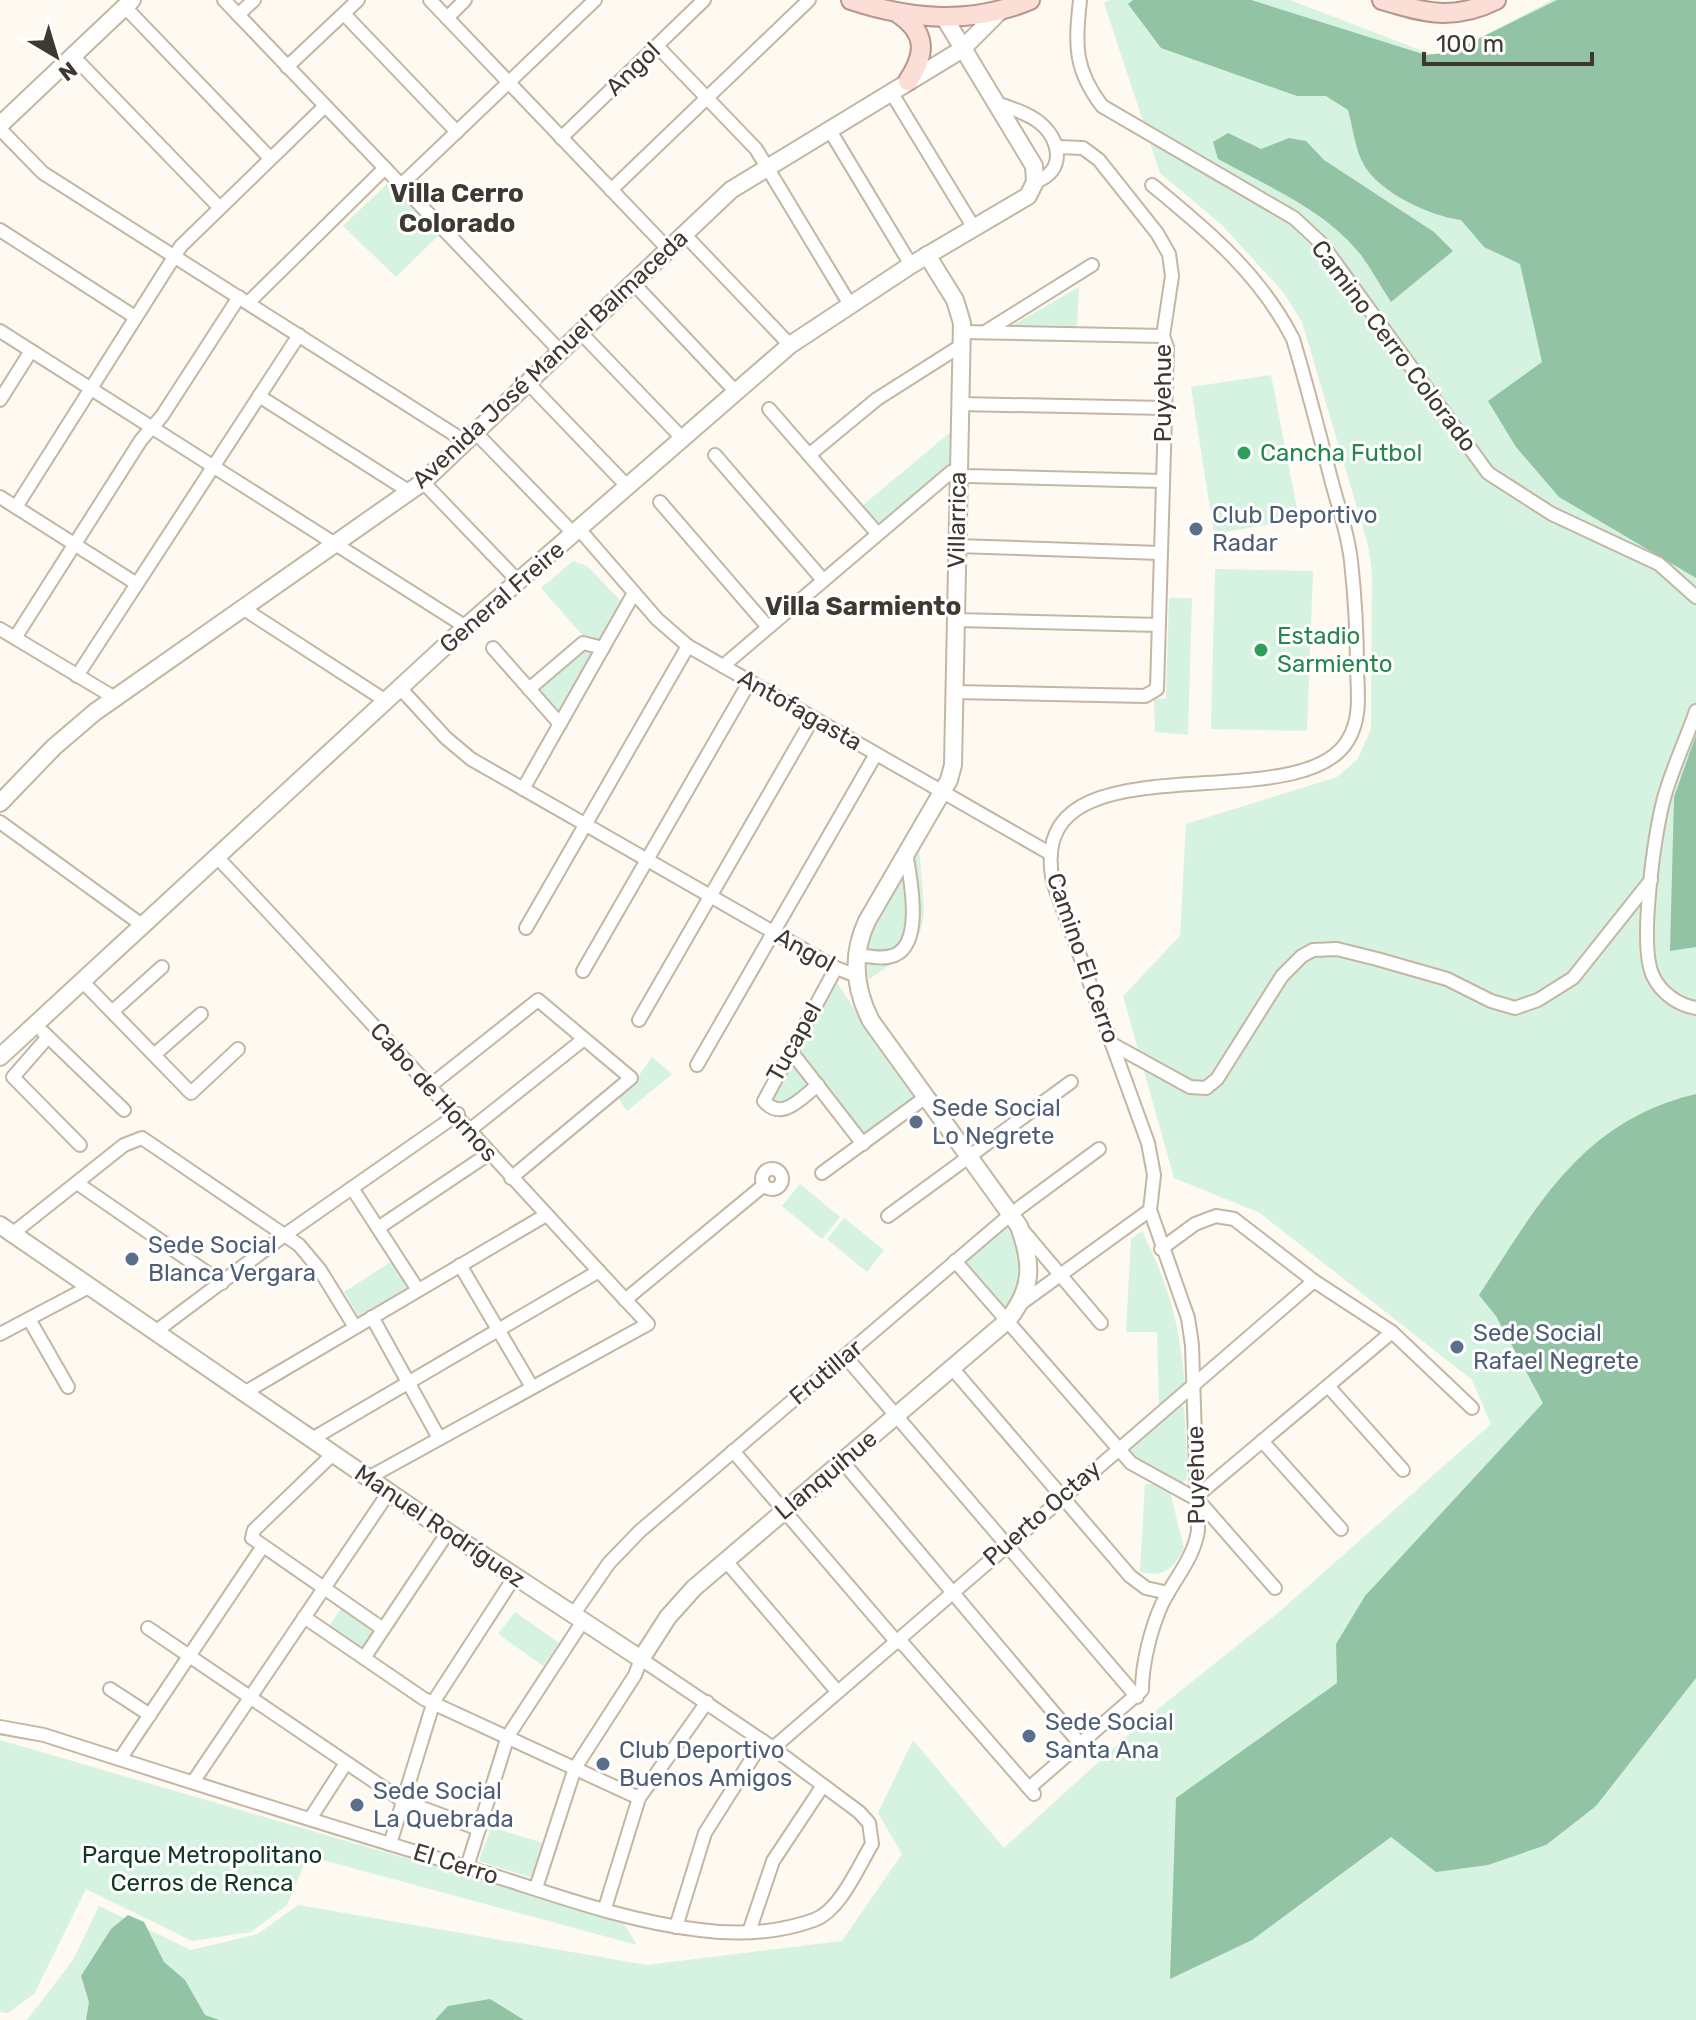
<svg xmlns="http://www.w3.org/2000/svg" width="1696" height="2020" viewBox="0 0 1696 2020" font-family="Rubik,sans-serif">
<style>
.green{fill:#d5f3e0}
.forest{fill:#93c3a5}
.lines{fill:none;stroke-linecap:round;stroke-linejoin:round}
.street-casing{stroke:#c3b7a3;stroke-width:16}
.secondary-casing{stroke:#c3b7a3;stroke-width:20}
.primary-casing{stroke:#b7978b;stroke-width:22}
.street{stroke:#fff;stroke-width:12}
.secondary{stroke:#fff;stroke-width:16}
.primary{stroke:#fbdfd6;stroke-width:18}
.leisure-dot{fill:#2e9e5b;stroke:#fff;stroke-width:3}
.service-dot{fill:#5c6f8a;stroke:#fff;stroke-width:3}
.labels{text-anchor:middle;stroke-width:6;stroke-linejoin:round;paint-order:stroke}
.street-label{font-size:24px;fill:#3e3931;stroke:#fff}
.leisure-label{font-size:24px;fill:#27864d;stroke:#fff;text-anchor:start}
.service-label{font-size:24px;fill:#4e5e75;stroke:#fff;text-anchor:start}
.park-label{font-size:24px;fill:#103823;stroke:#fff}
.neighbourhood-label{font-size:26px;font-weight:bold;fill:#3e3931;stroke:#fff}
</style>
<rect width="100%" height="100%" fill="#fef9f1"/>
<g class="green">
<path d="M 1110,0 L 1290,0 L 1441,58 L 1552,0 L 1696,0 L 1696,2020 L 27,2020 L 73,1960 L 99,1906 L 191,1950 L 258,1934 L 298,1905 L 647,1965 L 842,1941 L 902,1854 L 878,1813 L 913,1740 L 1004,1848 L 1148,1717 L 1278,1613 L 1491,1424 L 1472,1380 L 1260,1213 L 1174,1178 L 1123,996 L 1180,936 L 1186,824 L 1337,777 L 1357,760 L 1371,729 L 1372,573 L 1368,545 L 1302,322 L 1283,292 L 1222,225 L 1160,173 L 1104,3 Z"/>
<path d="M 388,183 L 439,235 L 396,277 L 343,226 Z"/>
<path d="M 1079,287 L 1077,326 L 1013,325 Z"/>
<path d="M 1271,375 L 1299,519 L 1214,534 L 1191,387 Z"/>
<path d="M 952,431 L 952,463 L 879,527 L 862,506 Z"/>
<path d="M 573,561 L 587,566 L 622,602 L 560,715 L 532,682 L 585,638 L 541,588 Z"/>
<path d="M 1215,569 L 1313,571 L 1307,731 L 1211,729 Z"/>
<path d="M 1169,598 L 1192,598 L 1188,735 L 1155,732 L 1154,700 L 1166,698 Z"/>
<path d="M 919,847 C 924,925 939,934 868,980 L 866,939 Z"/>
<path d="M 837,983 L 914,1098 L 864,1136 L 820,1078 L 779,1106 L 772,1097 Z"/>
<path d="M 652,1057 L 672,1074 L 627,1111 L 616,1095 L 638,1077 Z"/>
<path d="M 800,1184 L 840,1217 L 822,1239 L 782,1206 Z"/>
<path d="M 844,1218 L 884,1250 L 867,1272 L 827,1239 Z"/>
<path d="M 1009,1222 C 1022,1248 1034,1290 1005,1310 L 962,1261 Z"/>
<path d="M 1142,1231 C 1169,1285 1180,1326 1185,1386 L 1159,1407 L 1157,1332 L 1126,1332 L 1131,1239 Z"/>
<path d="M 392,1261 L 411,1287 L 360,1319 L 344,1292 Z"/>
<path d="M 1178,1405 L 1184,1407 L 1188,1472 L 1186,1480 L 1179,1484 L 1137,1462 L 1129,1450 L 1131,1444 Z"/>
<path d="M 1145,1484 L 1157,1484 L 1170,1492 L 1184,1548 C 1174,1569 1163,1578 1140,1572 Z"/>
<path d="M 342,1607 L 377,1630 L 364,1649 L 329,1626 Z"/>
<path d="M 515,1612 L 559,1643 L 543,1666 L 498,1634 Z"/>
<path d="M 0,1740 L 622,1921 L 637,1945 L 308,1856 L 287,1905 L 251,1932 L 192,1941 L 86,1889 L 34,1994 L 8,2013 L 0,2012 Z"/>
<path d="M 491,1827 L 546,1844 L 535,1879 L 479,1861 Z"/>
</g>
<g class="forest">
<path d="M 1133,0 L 1251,0 L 1426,55 L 1452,52 L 1557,0 L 1696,0 L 1696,578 L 1559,497 L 1516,447 L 1488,401 L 1542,362 L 1520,264 L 1484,247 L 1461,220 C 1430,216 1380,193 1364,165 C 1355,150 1353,127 1348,110 L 1326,96 L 1297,96 L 1161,48 L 1128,4 Z"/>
<path d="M 1228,133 L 1261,149 L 1289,138 L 1306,141 L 1324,160 L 1434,232 L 1453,251 L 1391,302 C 1381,287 1372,270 1361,255 C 1326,210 1267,186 1218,159 L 1213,142 Z"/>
<path d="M 1696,735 L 1696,947 L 1670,951 L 1674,797 Z"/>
<path d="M 1696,1094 L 1696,1678 L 1596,1806 L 1546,1845 L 1488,1865 L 1436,1872 L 1391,1837 L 1252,1940 L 1170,1979 L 1176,1798 L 1337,1683 L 1336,1644 L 1365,1596 L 1543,1403 L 1496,1316 L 1479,1295 C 1538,1205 1582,1121 1696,1094 Z"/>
<path d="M 128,1915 L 144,1922 L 164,1962 L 185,1980 L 205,2015 L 219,2020 L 86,2020 L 89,2002 L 81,1976 L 111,1929 Z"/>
<path d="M 490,1999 L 524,2020 L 435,2020 L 448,2006 Z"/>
</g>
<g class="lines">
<g class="street-casing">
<g id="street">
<path d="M 224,0 L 561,352"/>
<path d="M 430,0 L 668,249"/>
<path d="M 1080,0 C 1075,45 1074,69 1102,106 L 1294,218 L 1321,243 L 1488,473 L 1552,514 L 1659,564 L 1696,597"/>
<path d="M 125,7 L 270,158"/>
<path d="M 344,14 L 457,132"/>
<path d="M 238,15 L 254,0"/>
<path d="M 447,18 L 465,0"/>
<path d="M 657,46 L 756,149 L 849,303"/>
<path d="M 73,56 L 219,207"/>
<path d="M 287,67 L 358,0"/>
<path d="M 891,92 L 974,228"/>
<path d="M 994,102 C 1009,108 1027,112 1040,123 C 1062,141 1065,172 1035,182"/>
<path d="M 0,129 L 43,173 L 466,442"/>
<path d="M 829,129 L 911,265"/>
<path d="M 561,138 L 704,0"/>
<path d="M 401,185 L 595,0"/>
<path d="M 611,190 L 809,0"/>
<path d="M 0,230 L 135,317"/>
<path d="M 684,234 L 790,345"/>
<path d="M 633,283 L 736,392"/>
<path d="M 248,303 L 385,168"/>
<path d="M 0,331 L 466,627"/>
<path d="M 962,332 L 1163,336"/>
<path d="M 985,332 L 1092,265"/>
<path d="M 581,333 L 683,439"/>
<path d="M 528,383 L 628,487"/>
<path d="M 259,396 L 410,492"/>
<path d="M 0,400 L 31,351"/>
<path d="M 960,404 L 1165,408"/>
<path d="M 769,409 L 877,533"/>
<path d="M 476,433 L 574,534"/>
<path d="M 715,455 L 823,580"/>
<path d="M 809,455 L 877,399 L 962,345"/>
<path d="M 423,482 L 519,582"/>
<path d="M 0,497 L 137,584"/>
<path d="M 660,502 L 768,627"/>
<path d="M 16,507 L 181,246 L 325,106"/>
<path d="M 579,529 L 657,619 L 688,646 L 1051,854"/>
<path d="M 957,546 L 1160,553"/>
<path d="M 244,609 L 386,701"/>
<path d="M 956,620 L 1159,625"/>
<path d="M 0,629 L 115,698"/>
<path d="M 15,638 L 141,440 L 162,416 L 239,297"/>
<path d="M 493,648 L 560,724"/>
<path d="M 723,666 L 951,472 L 967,476 L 1162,481"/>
<path d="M 77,676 L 299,335"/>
<path d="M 400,688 L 446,738 L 471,759 L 836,968 L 857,976"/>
<path d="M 529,689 L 583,643 L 603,648"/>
<path d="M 953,692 L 1145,696 L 1157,689 L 1167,347 L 1163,336 L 1172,276 L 1169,254 L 1157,233 L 1099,160 L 1083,148 L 1058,147"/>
<path d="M 1696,711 C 1686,740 1672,769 1664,798 C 1655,833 1638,945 1653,976 C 1661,993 1678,1005 1696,1008"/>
<path d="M 523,789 L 634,593"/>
<path d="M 0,822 L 142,925"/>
<path d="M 216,856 C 362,1010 503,1169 648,1324 L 368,1478"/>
<path d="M 526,928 L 688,646"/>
<path d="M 856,955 C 869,956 883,960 895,955 C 924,942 910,878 906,852"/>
<path d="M 583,971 L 750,681"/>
<path d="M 82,981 L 191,1093 L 238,1049"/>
<path d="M 113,1011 L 162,967"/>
<path d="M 639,1020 L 813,718"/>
<path d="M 43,1032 L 124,1110"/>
<path d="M 48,1037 L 13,1077 L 80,1145"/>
<path d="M 1112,1044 L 1190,1087 L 1206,1088 L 1217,1079 L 1282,976 L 1302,956 L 1313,950 L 1337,949 L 1377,959 L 1447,979 L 1491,1001 L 1515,1008 L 1538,1000 L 1573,978 L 1651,880"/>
<path d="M 790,1050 L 863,1144"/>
<path d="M 155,1054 L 201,1014"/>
<path d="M 697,1065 L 876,754"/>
<path d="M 431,1085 L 538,1000 L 631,1078 L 511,1178"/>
<path d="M 818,1085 C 801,1098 782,1122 764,1101 L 836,968"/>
<path d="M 471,1129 L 584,1039"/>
<circle cx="772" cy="1179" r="10"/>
<path d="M 822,1173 L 926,1097"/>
<path d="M 77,1183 L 222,1283"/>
<path d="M 352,1188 L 418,1290"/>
<path d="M 888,1216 L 1071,1082"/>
<path d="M 378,1228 L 490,1153"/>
<path d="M 1024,1232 L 1101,1323"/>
<path d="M 12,1234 L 124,1145 L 142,1138 L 299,1245 L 320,1270 L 355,1327"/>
<path d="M 1161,1249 L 1195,1224 L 1216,1216 L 1234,1219 L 1314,1281 L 1392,1332 L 1472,1408"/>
<path d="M 955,1261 L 1131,1463 L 1198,1500 L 1275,1588"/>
<path d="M 460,1265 L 532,1387"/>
<path d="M 625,1300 L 764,1185"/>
<path d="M 1023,1302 L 1150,1210"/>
<path d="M 372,1317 L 439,1438"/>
<path d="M 29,1319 L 68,1387"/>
<path d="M 155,1332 L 286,1234 L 458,1114"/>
<path d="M 0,1334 L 89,1287"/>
<path d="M 845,1356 L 1137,1697"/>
<path d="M 952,1368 L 1130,1576 L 1146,1588 L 1168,1593"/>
<path d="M 1328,1386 L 1403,1470"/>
<path d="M 244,1393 L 546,1215"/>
<path d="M 312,1439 L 599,1271"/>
<path d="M 1262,1441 L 1341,1529"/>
<path d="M 733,1451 L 895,1640 L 904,1645 L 1034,1794"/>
<path d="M 333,1454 L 254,1530 L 252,1538 L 383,1629"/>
<path d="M 842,1461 L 1081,1745"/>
<path d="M 1198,1495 L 1392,1332"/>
<path d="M 726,1561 L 836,1690"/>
<path d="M 573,1615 L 609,1563 L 640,1531 L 1011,1214 L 1099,1149"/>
<path d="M 304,1617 L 424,1699 L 639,1798"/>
<path d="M 148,1628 L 403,1801 L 479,1829"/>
<path d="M 364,1658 L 448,1532"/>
<path d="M 110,1689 L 150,1715"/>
<path d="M 0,1727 L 44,1735 C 184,1780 325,1825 466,1867 C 542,1890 621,1921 700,1930 C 738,1935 778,1933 814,1920 C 840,1911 858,1867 872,1844 L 869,1823 L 859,1812 L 773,1748 L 641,1659 L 635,1675 L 575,1768 L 536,1888"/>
<path d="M 773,1748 L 1314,1281"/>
<path d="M 120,1759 L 263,1546"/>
<path d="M 193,1782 L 389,1492"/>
<path d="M 1029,1788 L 1142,1690 C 1142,1664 1151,1628 1162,1604 C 1174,1579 1193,1560 1198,1531 L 1192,1345 L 1188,1318 L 1150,1210 L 1154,1175 L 1148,1143 L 1053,882 C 1022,730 1300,824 1348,740 C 1361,719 1358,694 1357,670 C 1357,634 1355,597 1351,561 C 1348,533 1338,506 1331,479 C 1319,432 1307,385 1293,339 C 1260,274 1207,230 1152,185"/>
<path d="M 310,1819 L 346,1763"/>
<path d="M 390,1844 L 434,1701 L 515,1576"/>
<path d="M 467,1867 L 508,1736 L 583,1621"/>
<path d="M 605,1908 L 639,1798 L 707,1702"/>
<path d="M 676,1927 L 705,1833 L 763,1741"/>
<path d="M 749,1932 L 773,1861 L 822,1787"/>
</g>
</g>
<g class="secondary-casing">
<g id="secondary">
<path d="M 0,125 L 132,0"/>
<path d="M 0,803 L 54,747 L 95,712 L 423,482 L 731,190 L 961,50 L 999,12"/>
<path d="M 0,1057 L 469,624 L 790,345 L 911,265 L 1028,196 L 1035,182 L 1034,166 L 944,17"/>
<path d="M 0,1225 L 434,1523 L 641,1659 L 668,1617 L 694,1588 L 1007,1321 C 1033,1289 1033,1265 1019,1226 L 871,1021 C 854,988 851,955 867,921 L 949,780 L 953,765 L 962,323 L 955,300 L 927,255"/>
</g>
</g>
<g class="primary-casing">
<g id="primary">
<path d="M 851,0 C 911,20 971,25 1030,0"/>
<path d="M 1382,0 C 1424,13 1454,21 1496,0"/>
<path d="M 899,14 C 927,33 926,54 908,81"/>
</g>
</g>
<use href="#street" class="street"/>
<use href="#secondary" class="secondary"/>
<use href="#primary" class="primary"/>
</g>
<g class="leisure-dot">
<circle cx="1244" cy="453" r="8"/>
<circle cx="1261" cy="650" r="8"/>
</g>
<g class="service-dot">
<circle cx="1196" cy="529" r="8"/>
<circle cx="916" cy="1122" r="8"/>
<circle cx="132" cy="1259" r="8"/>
<circle cx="1457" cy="1347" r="8"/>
<circle cx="1029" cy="1736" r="8"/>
<circle cx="603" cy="1764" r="8"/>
<circle cx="357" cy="1805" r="8"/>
</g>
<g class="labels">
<g class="street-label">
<text transform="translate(633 69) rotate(-44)" y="8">Angol</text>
<text transform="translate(1394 346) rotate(53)" y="8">Camino Cerro Colorado</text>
<text transform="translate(550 359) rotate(-43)" y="8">Avenida José Manuel Balmaceda</text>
<text transform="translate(1163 393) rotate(-90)" y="8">Puyehue</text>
<text transform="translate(957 520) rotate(-89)" y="8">Villarrica</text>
<text transform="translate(502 597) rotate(-41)" y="8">General Freire</text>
<text transform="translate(800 710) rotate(30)" y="8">Antofagasta</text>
<text transform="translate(805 950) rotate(29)" y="8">Angol</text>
<text transform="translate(1083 958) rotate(71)" y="8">Camino El Cerro</text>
<text transform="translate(794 1042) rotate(-61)" y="8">Tucapel</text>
<text transform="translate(434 1092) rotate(48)" y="8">Cabo de Hornos</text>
<text transform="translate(826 1372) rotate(-40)" y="8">Frutillar</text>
<text transform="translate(826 1475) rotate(-40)" y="8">Llanquihue</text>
<text transform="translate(1196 1475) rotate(-91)" y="8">Puyehue</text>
<text transform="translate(1042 1513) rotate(-41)" y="8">Puerto Octay</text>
<text transform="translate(440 1526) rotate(34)" y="8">Manuel Rodríguez</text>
<text transform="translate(456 1864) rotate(17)" y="8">El Cerro</text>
</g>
<g class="leisure-label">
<text x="1260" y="461">Cancha Futbol</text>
<text x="1277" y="644">Estadio<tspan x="1277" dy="28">Sarmiento</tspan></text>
</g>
<g class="service-label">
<text x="1212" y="523">Club Deportivo<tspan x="1212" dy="28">Radar</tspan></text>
<text x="932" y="1116">Sede Social<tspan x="932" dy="28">Lo Negrete</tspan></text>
<text x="148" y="1253">Sede Social<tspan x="148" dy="28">Blanca Vergara</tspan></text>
<text x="1473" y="1341">Sede Social<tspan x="1473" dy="28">Rafael Negrete</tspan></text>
<text x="1045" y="1730">Sede Social<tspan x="1045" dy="28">Santa Ana</tspan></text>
<text x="619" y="1758">Club Deportivo<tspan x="619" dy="28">Buenos Amigos</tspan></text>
<text x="373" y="1799">Sede Social<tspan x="373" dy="28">La Quebrada</tspan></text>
</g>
<g class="park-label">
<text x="202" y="1863">Parque Metropolitano<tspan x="202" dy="28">Cerros de Renca</tspan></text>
</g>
<g class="neighbourhood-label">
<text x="457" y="202">Villa Cerro<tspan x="457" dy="30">Colorado</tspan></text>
<text x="863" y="615">Villa Sarmiento</text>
</g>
</g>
<g transform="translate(56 56) rotate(142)" stroke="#ffffff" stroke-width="6" paint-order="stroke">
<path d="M0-6L14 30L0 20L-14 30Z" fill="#3e3931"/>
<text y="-12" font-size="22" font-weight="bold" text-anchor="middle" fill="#3e3931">N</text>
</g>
<path d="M1424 52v12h168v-12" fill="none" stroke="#3e3931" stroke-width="4"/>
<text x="1436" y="52" font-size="24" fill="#3e3931" stroke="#ffffff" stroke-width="6" paint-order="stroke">100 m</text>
</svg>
